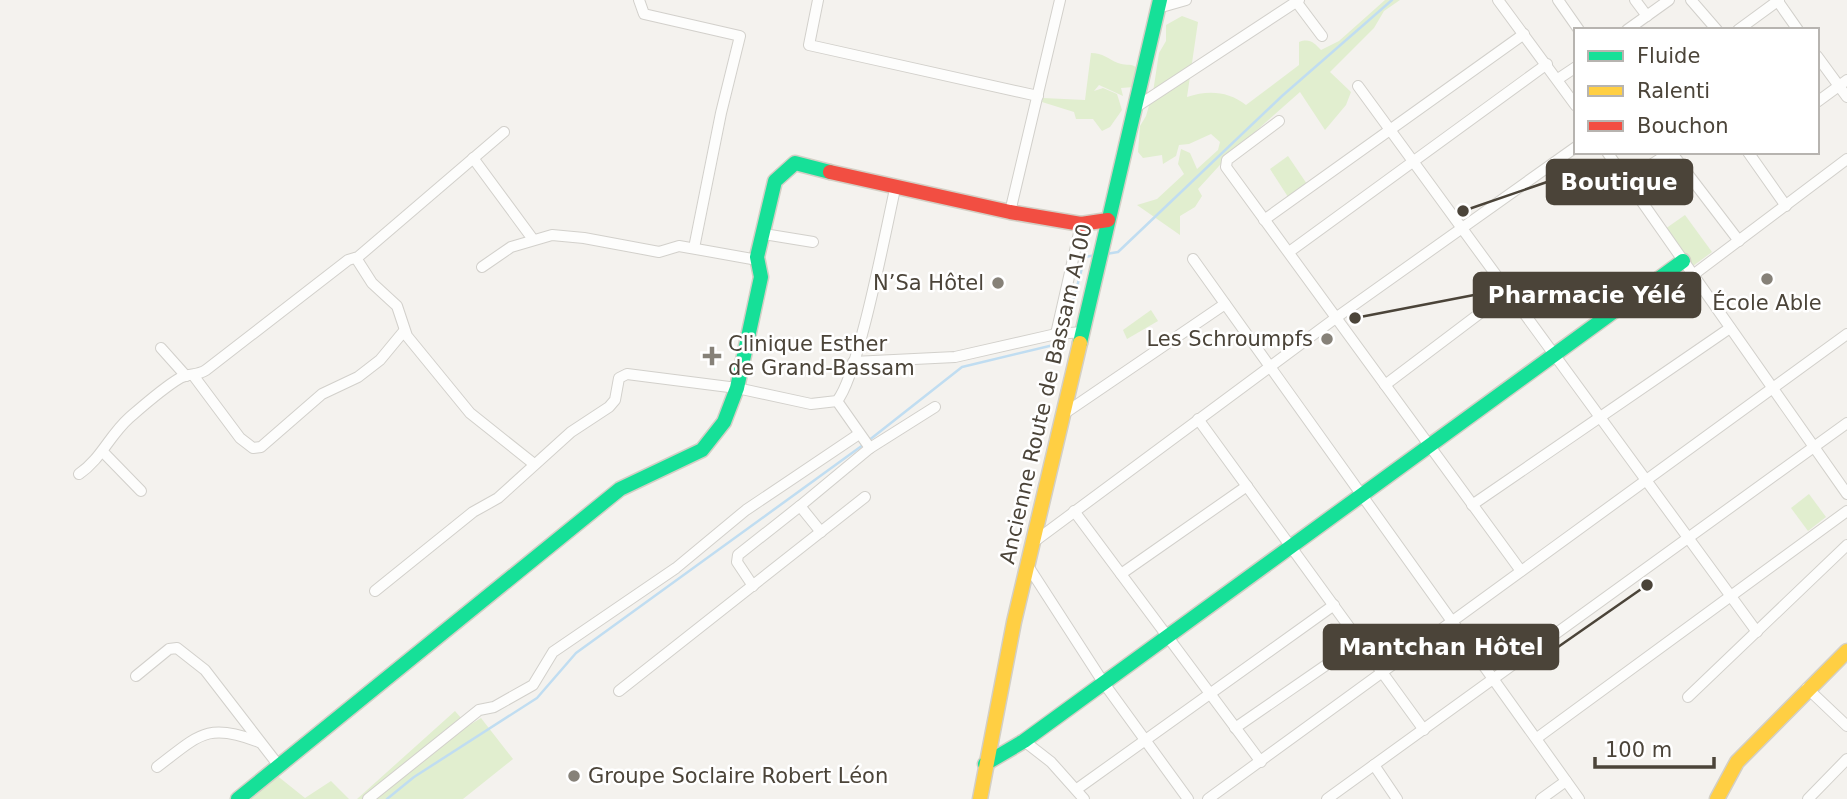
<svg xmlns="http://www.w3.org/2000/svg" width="1847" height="799" viewBox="0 0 1847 799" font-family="'DejaVu Sans',sans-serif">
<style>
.green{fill:#e1eecf}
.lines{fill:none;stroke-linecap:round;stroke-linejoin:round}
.stream{stroke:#c0ddf1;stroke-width:2.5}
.street-casing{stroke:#d2d0cb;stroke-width:12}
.fast-casing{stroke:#d3cfc5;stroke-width:17}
.slow-casing{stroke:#d3cfc5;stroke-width:17}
.jam-casing{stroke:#d3cfc5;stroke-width:17}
.street{stroke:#fdfdfc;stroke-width:10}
.fast{stroke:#16e098;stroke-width:14}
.slow{stroke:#ffcf43;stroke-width:14}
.jam{stroke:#f24e42;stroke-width:14}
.poi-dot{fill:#868178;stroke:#fff;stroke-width:2.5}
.labels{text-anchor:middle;stroke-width:5;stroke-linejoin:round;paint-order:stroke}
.poi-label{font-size:21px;fill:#4b4439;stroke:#fff;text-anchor:end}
.street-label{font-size:21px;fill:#4b4439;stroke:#fff}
.leader{fill:none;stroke:#4b4439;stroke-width:2.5}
.callout-dot{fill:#4b4439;stroke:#fff;stroke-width:2.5}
.callout{fill:#4b4439;stroke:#4b4439;stroke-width:2.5}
.callout-label{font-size:23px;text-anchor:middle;font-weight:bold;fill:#fff}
</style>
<rect width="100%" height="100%" fill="#f4f2ee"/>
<g class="green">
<path d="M 1385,0 L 1400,0 L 1384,11 L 1374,28 L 1330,72 L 1351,92 L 1346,105 L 1325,130 L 1300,92 L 1229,155 L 1198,189 L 1202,196 L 1195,207 L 1180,216 L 1180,235 L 1137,205 L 1157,199 L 1184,174 L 1178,164 L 1181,149 L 1190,153 L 1197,169 L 1218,150 L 1220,142 L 1211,134 L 1189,144 L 1179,145 L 1176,156 L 1163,164 L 1162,155 L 1143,158 L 1138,152 L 1140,126 L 1146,116 L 1153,92 L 1159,53 L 1166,41 L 1166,25 L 1182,16 L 1198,22 L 1187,97 C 1208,90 1228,91 1246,105 L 1299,65 L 1299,42 C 1310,38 1314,43 1321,50 L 1339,41 Z"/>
<path d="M 1091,53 C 1103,53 1108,59 1118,63 C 1125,66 1129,63 1136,67 L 1134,87 L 1121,88 L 1123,96 L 1099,85 L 1094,91 L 1103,88 L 1117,94 L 1122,110 L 1110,127 L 1102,131 L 1093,119 L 1076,119 L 1074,112 L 1042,102 L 1043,98 L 1085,100 Z"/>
<path d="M 1288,156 L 1309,187 L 1290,200 L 1270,169 Z"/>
<path d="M 1685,215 L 1712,252 L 1693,266 L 1665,229 Z"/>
<path d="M 1151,310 L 1158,321 L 1127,339 L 1123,330 Z"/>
<path d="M 1809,494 L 1826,517 L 1808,531 L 1791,508 Z"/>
<path d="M 455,711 L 468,726 L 481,718 L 513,759 L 463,799 L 357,799 Z"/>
<path d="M 275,774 L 305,798 L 331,781 L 349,799 L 242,799 Z"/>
</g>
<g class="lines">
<g class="stream">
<path d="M 1106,254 L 1118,252 L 1282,96 L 1392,0"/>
<path d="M 1065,331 L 1085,257 L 1096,255"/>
<path d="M 868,441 L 962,367 L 1062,343 L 1063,338"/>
<path d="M 387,799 L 414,777 L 537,698 L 576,653 L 863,445"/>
</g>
<g class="street-casing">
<g id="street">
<path d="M 639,0 L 644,14 L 740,36 L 721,113 L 694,248"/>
<path d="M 818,0 L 809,45 L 1038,96"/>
<path d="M 1295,0 L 1322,36"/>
<path d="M 1498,0 L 1576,106"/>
<path d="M 1558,0 L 1579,30"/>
<path d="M 1635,0 L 1647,16"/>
<path d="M 1691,0 L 1717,30"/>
<path d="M 1777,0 L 1798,30"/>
<path d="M 1158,8 L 1186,0"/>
<path d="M 1627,30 L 1669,0"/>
<path d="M 1738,30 L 1779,0"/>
<path d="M 1817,56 L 1847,97"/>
<path d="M 1558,79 L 1576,67"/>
<path d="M 1358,86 L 1757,632"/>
<path d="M 1817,102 L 1847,80"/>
<path d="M 1133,109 L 1299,0"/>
<path d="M 1279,121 L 1227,160 L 1226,167 L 1521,571"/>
<path d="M 1607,152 L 1847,494"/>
<path d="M 1748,152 L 1786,206"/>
<path d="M 473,158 L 532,238"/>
<path d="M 1620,172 L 1649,166 L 1671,152 L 1739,241"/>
<path d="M 1010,212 L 1060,0"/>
<path d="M 1264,220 L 1524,34"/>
<path d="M 764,234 L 813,242"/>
<path d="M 1289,252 L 1547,64"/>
<path d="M 356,258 L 372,283 L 397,306 L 407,336 L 470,413 L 534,464"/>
<path d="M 1193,259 L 1579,799"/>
<path d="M 482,267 L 511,247 L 552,235 L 584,238 L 659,252 L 679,246 L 752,259 L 757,257"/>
<path d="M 1693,275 L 1847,159"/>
<path d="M 1056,334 L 1081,224"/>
<path d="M 161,348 L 186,376"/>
<path d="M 853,362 L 955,357 L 1056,334 L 1083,332"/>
<path d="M 193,375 L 240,438 L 253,448 L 261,447 L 322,394 L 358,377 L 380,360 L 404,331"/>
<path d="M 1385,385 L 1508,292"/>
<path d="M 837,401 L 870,448"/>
<path d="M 1065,413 L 1225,304"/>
<path d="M 1198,419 L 1424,730"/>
<path d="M 104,453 L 141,491"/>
<path d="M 79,474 C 101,459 109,436 129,418 C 144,405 163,388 180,378 C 189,373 197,376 206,370 L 348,260 L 358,257 L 504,132"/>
<path d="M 1472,505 L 1730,328"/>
<path d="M 1074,511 L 1261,762"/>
<path d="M 821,532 L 800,506 L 870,448 L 935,407"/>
<path d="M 1035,541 L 1337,317 L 1576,147"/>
<path d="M 1028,566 L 1103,682 L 1188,799"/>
<path d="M 1121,574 L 1247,486"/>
<path d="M 753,586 L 737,562 L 738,555 L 800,506"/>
<path d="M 375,591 L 473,512 L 498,498 L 571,432 L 609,407 L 615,400 L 619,378 L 627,374 L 737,388 L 811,404 L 837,401 C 858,377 886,229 895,189"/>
<path d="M 136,676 L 169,649 L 177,648 L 205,670 L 279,766"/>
<path d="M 1807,688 L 1847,726"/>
<path d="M 619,691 L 865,497"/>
<path d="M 1688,697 L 1847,545"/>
<path d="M 1235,728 L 1361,641"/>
<path d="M 1537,738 L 1847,511"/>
<path d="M 1024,741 L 1051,762 L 1084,799"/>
<path d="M 1374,765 L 1397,799"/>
<path d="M 157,767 C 198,736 207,721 259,742"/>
<path d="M 1077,789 L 1334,605"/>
<path d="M 368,799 L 479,710 L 494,707 L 533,685 L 553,652 L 676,568 L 746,510 L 859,434"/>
<path d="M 1208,799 L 1847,334"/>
<path d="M 1327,799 L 1847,423"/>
<path d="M 1541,799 L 1566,781"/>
<path d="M 1808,799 L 1847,759"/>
</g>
</g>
<g class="fast-casing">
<g id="fast">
<path d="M 1080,343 L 1160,0"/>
<path d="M 985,764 L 1024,741 L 1683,261"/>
<path d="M 238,799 L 620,489 L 702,450 L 724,422 L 737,388 L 761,277 L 757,257 L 775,181 L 795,163 L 830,172"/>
</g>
</g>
<g class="slow-casing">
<g id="slow">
<path d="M 980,799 L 1014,622 L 1080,343"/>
<path d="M 1717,799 L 1737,762 L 1847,651"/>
</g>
</g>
<g class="jam-casing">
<path id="jam" d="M 830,172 L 1010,212 L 1081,224 L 1108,220"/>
</g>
<use href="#street" class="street"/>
<use href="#fast" class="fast"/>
<use href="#slow" class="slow"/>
<use href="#jam" class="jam"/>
</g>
<g class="poi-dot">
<circle cx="1767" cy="279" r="7"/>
<circle cx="998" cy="283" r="7"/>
<circle cx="1327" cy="339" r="7"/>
<path d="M708.5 345.5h7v7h7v7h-7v7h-7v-7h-7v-7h7z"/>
<circle cx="574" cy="776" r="7"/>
</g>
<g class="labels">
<g class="poi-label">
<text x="984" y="290">N’Sa Hôtel</text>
<text x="1767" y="310" text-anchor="middle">École Able</text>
<text x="1313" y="346">Les Schroumpfs</text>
<text x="728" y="351" text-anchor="start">Clinique Esther<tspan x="728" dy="24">de Grand-Bassam</tspan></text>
<text x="588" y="783" text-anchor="start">Groupe Soclaire Robert Léon</text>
</g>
<g class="street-label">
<text transform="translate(1046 394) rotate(-77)" y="7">Ancienne Route de Bassam A100</text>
</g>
</g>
<path class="leader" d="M1463 211L1547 182M1355 318L1474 295M1647 585L1558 647"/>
<g class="callout-dot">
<circle cx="1463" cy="211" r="7"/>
<circle cx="1355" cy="318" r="7"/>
<circle cx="1647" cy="585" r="7"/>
</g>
<g class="callout">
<rect x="1547" y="160" width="145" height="44" rx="7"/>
<rect x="1474" y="273" width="226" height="44" rx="7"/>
<rect x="1324" y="625" width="234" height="44" rx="7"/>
</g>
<g class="callout-label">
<text x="1619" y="190">Boutique</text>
<text x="1587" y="303">Pharmacie Yélé</text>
<text x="1441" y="655">Mantchan Hôtel</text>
</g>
<rect x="1574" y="28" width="245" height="126" fill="#ffffff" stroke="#b7b4b0" stroke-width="2"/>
<rect x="1588" y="51" width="35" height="10" fill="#16e098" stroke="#b7b4b0" stroke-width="2"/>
<text x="1637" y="63" font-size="21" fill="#4b4439">Fluide</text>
<rect x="1588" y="86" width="35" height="10" fill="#ffcf43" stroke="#b7b4b0" stroke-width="2"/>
<text x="1637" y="98" font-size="21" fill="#4b4439">Ralenti</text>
<rect x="1588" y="121" width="35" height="10" fill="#f24e42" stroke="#b7b4b0" stroke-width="2"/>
<text x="1637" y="133" font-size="21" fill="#4b4439">Bouchon</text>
<path d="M1595 757v10h119v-10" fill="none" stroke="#4b4439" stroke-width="3.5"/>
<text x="1605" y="757" font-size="21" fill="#4b4439" stroke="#ffffff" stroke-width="5" paint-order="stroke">100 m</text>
</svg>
